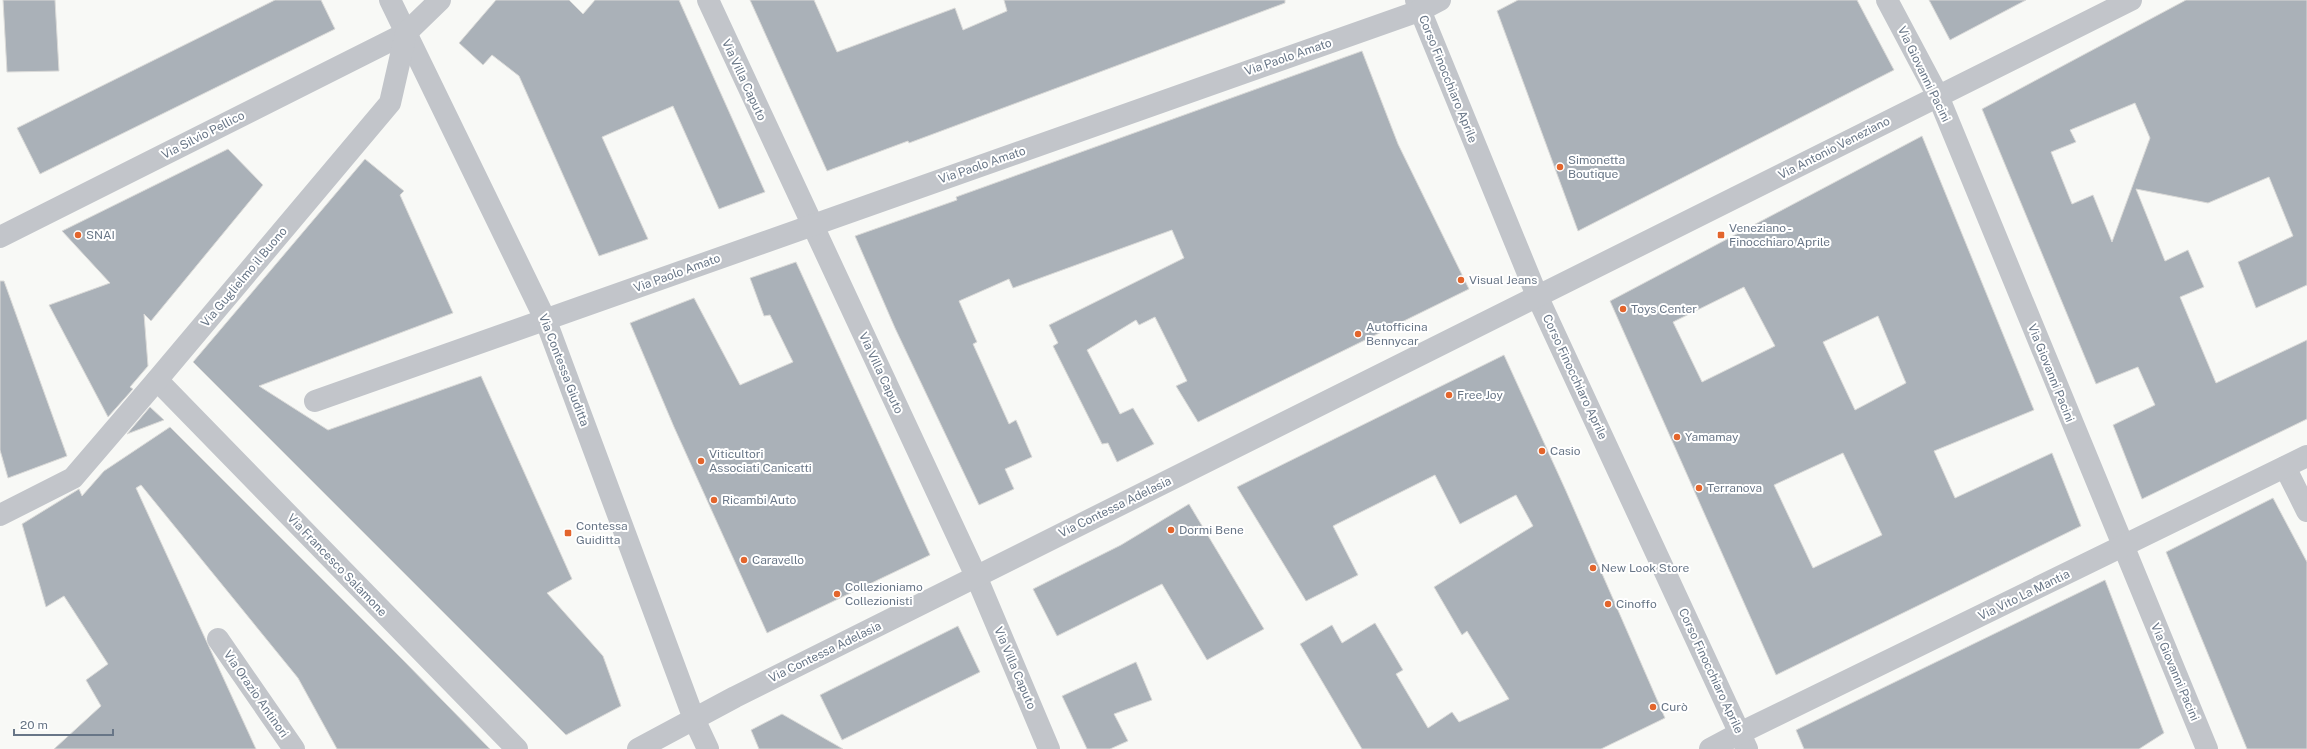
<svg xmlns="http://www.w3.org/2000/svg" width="2307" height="749" viewBox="0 0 2307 749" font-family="'Public Sans',sans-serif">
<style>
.building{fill:#aab1b8;stroke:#dadad8;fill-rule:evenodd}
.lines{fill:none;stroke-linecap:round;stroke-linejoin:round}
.minor{stroke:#c2c5ca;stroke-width:22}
.poi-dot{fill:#e3652c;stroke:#fff;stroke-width:1.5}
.labels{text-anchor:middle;stroke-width:4;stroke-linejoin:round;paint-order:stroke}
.street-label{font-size:12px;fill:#687687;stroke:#fff}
.poi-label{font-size:12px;fill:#687687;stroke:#fff;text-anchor:start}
</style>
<rect width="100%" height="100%" fill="#f8f9f6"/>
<g class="building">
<path d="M 3,0 L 55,0 L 59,71 L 7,72 Z"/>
<path d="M 275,0 L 321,0 L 335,29 L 40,174 L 17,128 Z"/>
<path d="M 496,0 L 569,0 L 583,14 L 595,0 L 679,0 L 765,192 L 719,209 L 673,106 L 602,137 L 648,239 L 599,256 L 519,76 L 492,55 L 483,65 L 459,43 Z"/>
<path d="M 750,0 L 814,0 L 837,52 L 955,8 L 963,30 L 1007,11 L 1004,0 L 1285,0 L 1285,3 L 909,143 L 908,141 L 827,171 Z"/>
<path d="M 1518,0 L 1857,0 L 1894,70 L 1578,231 L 1497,11 Z"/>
<path d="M 1929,0 L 2026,0 L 1950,40 Z"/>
<path d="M 2186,0 L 2307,0 L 2307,285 L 2256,308 L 2238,262 L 2293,236 L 2269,177 L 2208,203 L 2136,189 L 2165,261 L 2188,250 L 2204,287 L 2180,297 L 2216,383 L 2307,340 L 2307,419 L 2142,499 L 2113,425 L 2155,405 L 2138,367 L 2096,384 L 1982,109 ZM 2135,103 L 2150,138 L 2112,242 L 2093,195 L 2072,204 L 2051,152 L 2076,142 L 2070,130 Z"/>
<path d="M 1362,51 L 1398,144 L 1469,289 L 1198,422 L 1176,386 L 1187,381 L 1155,317 L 1139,325 L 1136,320 L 1087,350 L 1120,414 L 1133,408 L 1154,444 L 1117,462 L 1108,443 L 1102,444 L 1053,346 L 1058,343 L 1049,325 L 1184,258 L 1172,230 L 1013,288 L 1009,279 L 959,301 L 977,342 L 973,344 L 1009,424 L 1016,420 L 1032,457 L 1005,469 L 1014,489 L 979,505 L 895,328 L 855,236 L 957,200 L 956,197 Z"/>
<path d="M 1922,136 L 2034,410 L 1934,451 L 1955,498 L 2052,453 L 2081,526 L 1776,675 L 1610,301 ZM 1744,287 L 1775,346 L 1702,382 L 1673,322 ZM 1878,316 L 1906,383 L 1855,410 L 1823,342 ZM 1843,453 L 1882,535 L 1813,568 L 1774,485 Z"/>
<path d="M 228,149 L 263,185 L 151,321 L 144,314 L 148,366 L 130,387 L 133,389 L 108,417 L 49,305 L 110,283 L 62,231 Z"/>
<path d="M 365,159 L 404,191 L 400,195 L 453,313 L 259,386 L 328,430 L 481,376 L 572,579 L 547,593 L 603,656 L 621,706 L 566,735 L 193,362 Z"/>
<path d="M 796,262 L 930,555 L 767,633 L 674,427 L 630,323 L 694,298 L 740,385 L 793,362 L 770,315 L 764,316 L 750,278 Z"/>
<path d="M 0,281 L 4,281 L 67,456 L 8,478 L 0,450 Z"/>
<path d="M 1504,355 L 1566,491 L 1665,718 L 1601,749 L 1362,749 L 1300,644 L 1332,625 L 1342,643 L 1375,623 L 1403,670 L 1396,674 L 1428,728 L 1452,712 L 1459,722 L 1509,699 L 1467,631 L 1462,635 L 1434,587 L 1533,526 L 1516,495 L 1460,524 L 1435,475 L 1333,526 L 1358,575 L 1306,601 L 1237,487 Z"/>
<path d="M 150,407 L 164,420 L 127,434 Z"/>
<path d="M 170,427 L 403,660 L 490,749 L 337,749 L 298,678 L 141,485 L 136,488 L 256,749 L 54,749 L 101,706 L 86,680 L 108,664 L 64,596 L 46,607 L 22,524 L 79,489 L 82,496 L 104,471 Z"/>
<path d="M 2273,498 L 2307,562 L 2307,749 L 2247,749 L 2166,552 Z"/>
<path d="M 1189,504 L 1264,629 L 1207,660 L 1162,584 L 1057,636 L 1033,589 L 1121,545 Z"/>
<path d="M 2105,580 L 2164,733 L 2139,749 L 1804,749 L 1796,730 Z"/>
<path d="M 958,626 L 980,672 L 842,740 L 820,695 Z"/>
<path d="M 1136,662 L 1152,700 L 1114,714 L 1128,741 L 1110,749 L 1087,749 L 1062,696 Z"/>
<path d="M 782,714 L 843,749 L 759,749 L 751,730 Z"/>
</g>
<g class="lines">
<g class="minor">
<path d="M 390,0 L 546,321 L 694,719 L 708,749"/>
<path d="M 708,0 L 976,576 L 1049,749"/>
<path d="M 1416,0 L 1538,298 L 1747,749"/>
<path d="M 1887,0 L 1938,96 L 2207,749"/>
<path d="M 0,237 L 406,33"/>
<path d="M 157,380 L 517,749"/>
<path d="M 315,401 L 1419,11 L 1440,0"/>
<path d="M 2285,467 L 2307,511"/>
<path d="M 0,515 L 73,478 L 157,380 L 390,103 L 406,33 L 440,0"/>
<path d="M 218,639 L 294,749"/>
<path d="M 638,749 L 735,697 L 2131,0"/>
<path d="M 1710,749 L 1740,733 L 2307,456"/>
</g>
</g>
<g class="poi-dot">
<circle cx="1560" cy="167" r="4"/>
<circle cx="78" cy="235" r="4"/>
<rect x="1717" y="231" width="8" height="8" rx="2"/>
<circle cx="1461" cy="280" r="4"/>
<circle cx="1623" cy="309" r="4"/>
<circle cx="1358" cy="334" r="4"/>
<circle cx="1449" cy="395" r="4"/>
<circle cx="1677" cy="437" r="4"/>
<circle cx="1542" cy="451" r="4"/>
<circle cx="701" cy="461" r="4"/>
<circle cx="1699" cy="488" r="4"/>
<circle cx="714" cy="500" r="4"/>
<circle cx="1171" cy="530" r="4"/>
<rect x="564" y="529" width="8" height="8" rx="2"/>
<circle cx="744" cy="560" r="4"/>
<circle cx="1593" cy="568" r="4"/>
<circle cx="837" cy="594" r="4"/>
<circle cx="1608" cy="604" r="4"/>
<circle cx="1653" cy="707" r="4"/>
</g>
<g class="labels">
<g class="street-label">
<text transform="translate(1288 57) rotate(-19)" y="4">Via Paolo Amato</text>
<text transform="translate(1924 74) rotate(64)" y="4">Via Giovanni Pacini</text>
<text transform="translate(1448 79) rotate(68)" y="4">Corso Finocchiaro Aprile</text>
<text transform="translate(744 80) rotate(65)" y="4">Via Villa Caputo</text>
<text transform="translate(203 135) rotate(-27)" y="4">Via Silvio Pellico</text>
<text transform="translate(1834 148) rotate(-27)" y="4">Via Antonio Veneziano</text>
<text transform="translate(982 165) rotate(-19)" y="4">Via Paolo Amato</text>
<text transform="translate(677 273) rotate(-20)" y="4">Via Paolo Amato</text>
<text transform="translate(244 277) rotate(-50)" y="4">Via Guglielmo il Buono</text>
<text transform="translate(564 370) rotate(69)" y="4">Via Contessa Giuditta</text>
<text transform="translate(881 373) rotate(65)" y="4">Via Villa Caputo</text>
<text transform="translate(2051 373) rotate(68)" y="4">Via Giovanni Pacini</text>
<text transform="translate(1575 377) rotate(65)" y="4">Corso Finocchiaro Aprile</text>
<text transform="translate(1115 507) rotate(-26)" y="4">Via Contessa Adelasia</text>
<text transform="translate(337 565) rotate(46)" y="4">Via Francesco Salamone</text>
<text transform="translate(2024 595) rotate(-26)" y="4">Via Vito La Mantia</text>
<text transform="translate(825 652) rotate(-26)" y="4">Via Contessa Adelasia</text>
<text transform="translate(1015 668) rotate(67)" y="4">Via Villa Caputo</text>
<text transform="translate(1711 671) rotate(65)" y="4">Corso Finocchiaro Aprile</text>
<text transform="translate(2175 672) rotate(67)" y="4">Via Giovanni Pacini</text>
<text transform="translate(256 694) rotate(55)" y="4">Via Orazio Antinori</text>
</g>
<g class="poi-label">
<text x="1568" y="164">Simonetta<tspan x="1568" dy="14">Boutique</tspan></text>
<text x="1729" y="232">Veneziano -<tspan x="1729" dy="14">Finocchiaro Aprile</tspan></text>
<text x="86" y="239">SNAI</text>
<text x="1469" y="284">Visual Jeans</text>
<text x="1631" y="313">Toys Center</text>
<text x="1366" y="331">Autofficina<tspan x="1366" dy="14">Bennycar</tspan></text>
<text x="1457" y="399">Free Joy</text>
<text x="1685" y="441">Yamamay</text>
<text x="1550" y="455">Casio</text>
<text x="709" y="458">Viticultori<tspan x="709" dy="14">Associati Canicatti</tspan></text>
<text x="1707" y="492">Terranova</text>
<text x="722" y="504">Ricambi Auto</text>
<text x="576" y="530">Contessa<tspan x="576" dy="14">Guiditta</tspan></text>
<text x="1179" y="534">Dormi Bene</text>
<text x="752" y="564">Caravello</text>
<text x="1601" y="572">New Look Store</text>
<text x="845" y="591">Collezioniamo<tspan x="845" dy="14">Collezionisti</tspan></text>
<text x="1616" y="608">Cinoffo</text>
<text x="1661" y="711">Curò</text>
</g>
</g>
<path d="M14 729v6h99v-6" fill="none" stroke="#687687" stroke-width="2"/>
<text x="20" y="729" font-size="12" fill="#687687" stroke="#ffffff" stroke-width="3" paint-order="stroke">20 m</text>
</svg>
